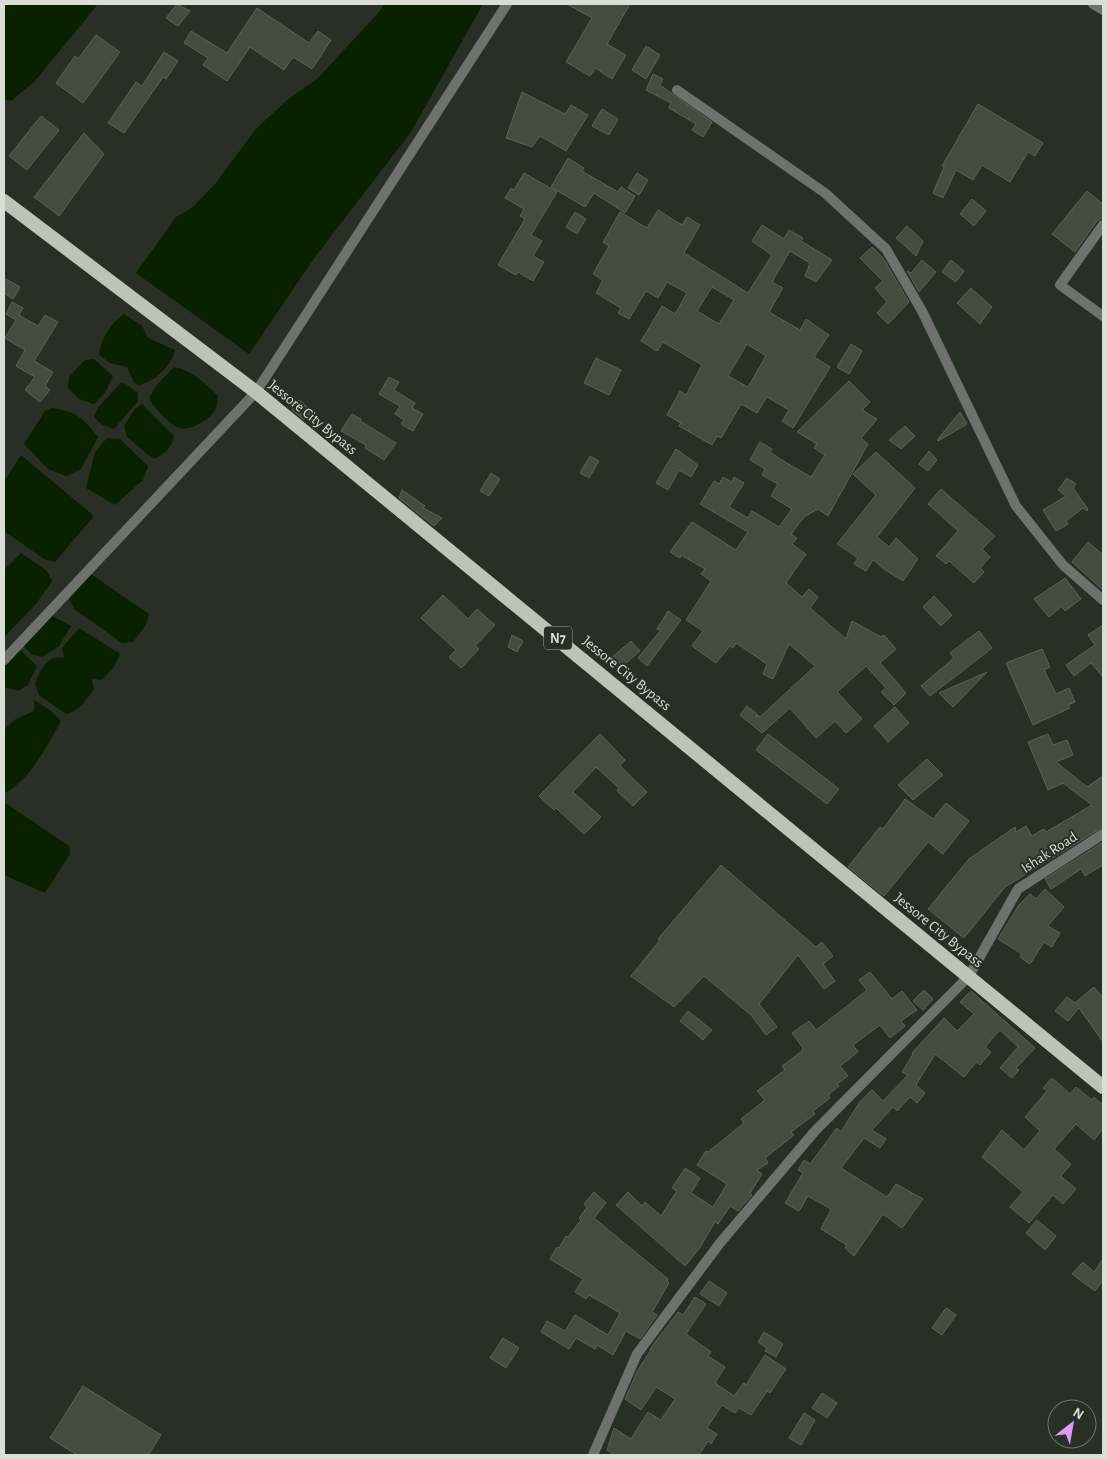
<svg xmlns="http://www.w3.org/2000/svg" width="1107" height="1459" viewBox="0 0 1107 1459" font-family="'Alegreya Sans',sans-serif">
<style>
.water{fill:#0a2100}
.building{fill:#444c40;stroke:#5b6357;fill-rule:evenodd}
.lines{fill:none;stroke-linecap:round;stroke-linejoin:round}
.minor{stroke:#6e716c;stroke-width:10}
.tertiary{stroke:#6e716c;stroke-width:10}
.trunk{stroke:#bcc4b8;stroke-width:14}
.labels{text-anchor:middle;stroke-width:4;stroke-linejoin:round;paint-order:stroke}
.shield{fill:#282f24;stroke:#a3a9a1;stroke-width:1}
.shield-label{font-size:14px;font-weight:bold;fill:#d8ddd6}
.street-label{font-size:15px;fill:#d8ddd6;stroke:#282f24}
</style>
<rect width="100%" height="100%" fill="#282f24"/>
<g class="water">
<path d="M 4,4 L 98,4 L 35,81 L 11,101 L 4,99 Z"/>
<path d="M 383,4 L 483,4 L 411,132 L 315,257 L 249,354 L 136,273 L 176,217 L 193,207 L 215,184 L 256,129 L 287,100 L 317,79 L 381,10 Z"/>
<path d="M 124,314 L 142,326 L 148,338 L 175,350 C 171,366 156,381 139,385 L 134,383 L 127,367 L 110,363 L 99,355 C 100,340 112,322 124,314 Z"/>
<path d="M 94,359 L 113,376 L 105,393 L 94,404 L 79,399 L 68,388 L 69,377 L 85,360 Z"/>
<path d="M 174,367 C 192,370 205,383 218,396 C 217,401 217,408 215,411 C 208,420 191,431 180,428 C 172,427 152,406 149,398 L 156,386 Z"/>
<path d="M 121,383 L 126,384 L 138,393 L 138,401 L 114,429 L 101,424 L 94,417 L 98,407 Z"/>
<path d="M 142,404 L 174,436 C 173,446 163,456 153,459 L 127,437 L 124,426 L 135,409 Z"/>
<path d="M 52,408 C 77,412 82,417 98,437 L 81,469 L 66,476 L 48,469 L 24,444 L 45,411 Z"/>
<path d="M 107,438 L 120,439 L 148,466 L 143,480 L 115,505 L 86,488 L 95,452 Z"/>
<path d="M 21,455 L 94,516 L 55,562 L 44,559 L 4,531 L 4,481 Z"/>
<path d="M 21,553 L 47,571 L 52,581 L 36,604 L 4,637 L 4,570 Z"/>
<path d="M 91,574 L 149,614 L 146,625 L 133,642 L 122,643 L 74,609 L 69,598 Z"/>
<path d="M 43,611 L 71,626 L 59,646 L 42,657 L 31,654 L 21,643 L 28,629 Z"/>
<path d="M 79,628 L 120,654 L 114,667 L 102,680 L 92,679 L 94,689 C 88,698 78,713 66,714 L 39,695 L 35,684 C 40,670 47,655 64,658 L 62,648 Z"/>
<path d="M 19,649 L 37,666 L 28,685 L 18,691 L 4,687 L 4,655 Z"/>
<path d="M 34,700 L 50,710 L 61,721 C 47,746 31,779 5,793 L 4,730 L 14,720 L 34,711 Z"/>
<path d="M 4,802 L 69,846 L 70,854 L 45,893 L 4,875 Z"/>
</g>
<g class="building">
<path d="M 177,4 L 190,11 L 178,26 L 166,18 Z"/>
<path d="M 567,4 L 630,4 L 607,44 L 626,55 L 612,79 L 595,68 L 590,76 L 566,62 L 592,18 Z"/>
<path d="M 257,8 L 309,43 L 318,31 L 331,40 L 312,69 L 293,57 L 284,70 L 250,47 L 227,81 L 203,65 L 208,58 L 184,43 L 191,31 L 227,53 Z"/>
<path d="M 96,35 L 120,52 L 83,103 L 56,83 L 75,56 L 78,59 Z"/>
<path d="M 646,46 L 660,55 L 646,79 L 632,70 Z"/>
<path d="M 164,52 L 178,61 L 166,79 L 163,77 L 124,133 L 108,123 L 136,82 L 142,86 Z"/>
<path d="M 653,74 L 663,79 L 660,85 L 712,122 L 703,137 L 692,130 L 696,124 L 669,108 L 671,103 L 646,90 Z"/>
<path d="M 522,92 L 565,114 L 571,105 L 588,115 L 566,151 L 540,136 L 532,147 L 506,138 Z"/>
<path d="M 978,104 L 1043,143 L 1035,156 L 1028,152 L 1010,182 L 982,165 L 973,180 L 956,170 L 943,198 L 933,193 L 944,167 L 942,166 Z"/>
<path d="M 602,109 L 618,119 L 609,135 L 592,126 Z"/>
<path d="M 41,116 L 59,130 L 27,170 L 9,156 Z"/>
<path d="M 84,133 L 104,154 L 59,216 L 34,197 Z"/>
<path d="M 568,158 L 584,168 L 582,171 L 618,192 L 621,187 L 635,196 L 625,213 L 594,193 L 585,207 L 551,187 Z"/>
<path d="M 524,173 L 557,192 L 531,235 L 542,241 L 533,256 L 544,262 L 533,281 L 518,272 L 516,275 L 498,265 L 525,219 L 520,216 L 524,209 L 505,198 L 511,188 L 514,190 Z"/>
<path d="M 637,173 L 648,180 L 639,195 L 628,188 Z"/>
<path d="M 1087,191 L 1103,204 L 1103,217 L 1097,221 L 1075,252 L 1052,234 Z"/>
<path d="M 972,199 L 986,211 L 974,226 L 960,214 Z"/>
<path d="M 658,210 L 682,225 L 687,217 L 700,225 L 684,253 L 748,293 L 772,255 L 752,241 L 762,225 L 784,239 L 789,230 L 803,238 L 801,241 L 832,260 L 816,282 L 805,276 L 810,263 L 790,251 L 772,282 L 783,288 L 769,312 L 800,330 L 806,319 L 829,335 L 814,357 L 830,367 L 793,428 L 782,421 L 789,410 L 767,397 L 757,413 L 741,404 L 721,438 L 717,436 L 712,445 L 679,426 L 681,423 L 667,415 L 680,391 L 686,395 L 702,365 L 663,342 L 657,351 L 641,341 L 662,306 L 675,314 L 687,293 L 667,282 L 658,298 L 646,291 L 629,319 L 618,313 L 621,308 L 596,293 L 603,280 L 593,274 L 609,246 L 603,242 L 620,212 L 647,228 ZM 712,287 L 734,300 L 719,324 L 697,311 ZM 747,344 L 766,356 L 748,387 L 728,376 Z"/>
<path d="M 575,212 L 586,219 L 577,234 L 566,227 Z"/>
<path d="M 907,226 L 923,241 L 916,256 L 896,238 Z"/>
<path d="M 872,247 L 883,258 L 909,302 L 888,324 L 877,313 L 887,302 L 875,288 L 883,281 L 860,258 Z"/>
<path d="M 922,260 L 936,272 L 919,292 L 907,271 L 911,273 Z"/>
<path d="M 951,260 L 964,271 L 956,282 L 942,272 Z"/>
<path d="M 4,278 L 20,287 L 13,299 L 4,293 Z"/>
<path d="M 971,288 L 992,307 L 980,324 L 957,303 Z"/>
<path d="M 12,302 L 23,308 L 19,315 L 38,326 L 45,315 L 58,322 L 34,361 L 53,372 L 45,386 L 50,390 L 40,402 L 25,390 L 35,377 L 16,366 L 25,350 L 5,338 L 16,320 L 6,314 Z"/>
<path d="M 851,344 L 862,351 L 849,374 L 837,367 Z"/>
<path d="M 596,358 L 621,370 L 609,395 L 584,383 Z"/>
<path d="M 389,377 L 399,382 L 394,390 L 415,403 L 412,408 L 423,414 L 413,431 L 401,424 L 404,420 L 395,414 L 400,406 L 379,394 Z"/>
<path d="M 849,381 L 870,402 L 862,410 L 877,419 L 861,438 L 868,444 L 828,516 L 818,509 L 804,517 L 791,534 L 797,538 L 792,544 L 806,554 L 786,583 L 802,597 L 809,589 L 818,597 L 810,608 L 846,639 L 852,621 L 881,637 L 884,635 L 896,649 L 880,663 L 906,693 L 894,705 L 881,692 L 886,688 L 866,666 L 837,692 L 862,719 L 846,733 L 835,721 L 816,738 L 790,708 L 762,733 L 740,715 L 747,706 L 757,714 L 756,718 L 758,715 L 760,717 L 815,666 L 789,644 L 773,679 L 763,674 L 767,664 L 736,643 L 733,648 L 730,646 L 716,663 L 692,646 L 703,631 L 686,620 L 711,581 L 701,574 L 705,569 L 681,555 L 680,558 L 670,552 L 692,522 L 736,550 L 748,532 L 700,504 L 714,481 L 719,484 L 723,477 L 732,482 L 734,477 L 744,483 L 729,507 L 748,518 L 752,511 L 779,527 L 792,509 L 771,496 L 778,484 L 762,475 L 765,469 L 750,460 L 760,442 L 772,449 L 770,452 L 785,462 L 811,477 L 825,455 L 814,448 L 817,444 L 797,432 Z"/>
<path d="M 299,400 L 312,411 L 304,420 L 292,410 Z"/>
<path d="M 960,412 L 967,424 L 938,441 L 937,440 Z"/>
<path d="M 352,414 L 361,419 L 360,421 L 396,443 L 384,460 L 365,448 L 366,445 L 341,431 Z"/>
<path d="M 905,426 L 915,436 L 901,449 L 889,440 Z"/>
<path d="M 676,449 L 698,465 L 691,477 L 679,470 L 668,490 L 656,483 Z"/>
<path d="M 929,451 L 937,460 L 928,471 L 919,464 Z"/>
<path d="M 876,452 L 915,488 L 877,537 L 889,547 L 896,538 L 918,559 L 903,581 L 884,569 L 873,560 L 866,571 L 854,564 L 858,558 L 837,544 L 876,495 L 853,474 Z"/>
<path d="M 590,456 L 599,461 L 589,478 L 580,473 Z"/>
<path d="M 491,473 L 500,479 L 489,496 L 480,491 Z"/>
<path d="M 1067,478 L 1076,484 L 1073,488 L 1088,509 L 1087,511 L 1083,508 L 1066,521 L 1068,524 L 1056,531 L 1043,510 L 1066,496 L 1058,490 Z"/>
<path d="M 941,489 L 995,536 L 982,549 L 990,557 L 980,568 L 984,572 L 974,583 L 949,561 L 946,564 L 936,556 L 958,531 L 928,504 Z"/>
<path d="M 402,490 L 425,506 L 423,508 L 442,518 L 434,526 L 399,498 Z"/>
<path d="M 1088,542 L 1103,555 L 1103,590 L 1072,562 Z"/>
<path d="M 1065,578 L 1081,599 L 1065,611 L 1062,606 L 1049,617 L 1034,599 Z"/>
<path d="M 443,595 L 468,619 L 477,609 L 495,625 L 475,646 L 479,649 L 461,668 L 449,657 L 456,650 L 421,618 Z"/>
<path d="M 934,596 L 952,615 L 941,626 L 923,607 Z"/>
<path d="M 668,611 L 681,620 L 647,666 L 638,658 L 661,630 L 657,629 Z"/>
<path d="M 1103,625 L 1103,677 L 1091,663 L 1074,676 L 1066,665 L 1095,645 L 1088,635 Z"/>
<path d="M 979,631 L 992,648 L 930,696 L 921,686 L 954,658 L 950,653 Z"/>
<path d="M 512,635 L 523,641 L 517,652 L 508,647 Z"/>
<path d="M 631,641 L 640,651 L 619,669 L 610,659 Z"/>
<path d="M 1042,649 L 1050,667 L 1044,670 L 1056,694 L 1069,688 L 1075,702 L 1068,705 L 1070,708 L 1033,725 L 1006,663 Z"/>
<path d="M 987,672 L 953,707 L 939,693 Z"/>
<path d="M 895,707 L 909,723 L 888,742 L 874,726 Z"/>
<path d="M 600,734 L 625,760 L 620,766 L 647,792 L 633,806 L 617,791 L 619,788 L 596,767 L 573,792 L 601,817 L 584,834 L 556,808 L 554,810 L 539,796 Z"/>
<path d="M 768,734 L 839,789 L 827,804 L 756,750 Z"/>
<path d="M 1048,734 L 1053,745 L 1067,740 L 1073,755 L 1056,762 L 1087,787 L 1103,776 L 1103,827 L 1005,887 L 964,938 L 928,909 L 969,859 L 1015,827 L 1016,832 L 1026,826 L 1032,836 L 1044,829 L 1046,832 L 1092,805 L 1063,783 L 1048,790 L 1028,742 Z"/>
<path d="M 927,759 L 943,775 L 913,800 L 898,785 Z"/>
<path d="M 905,799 L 933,819 L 946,803 L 969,821 L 943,854 L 928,842 L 884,896 L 848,867 L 880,827 L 883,829 Z"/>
<path d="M 1103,842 L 1103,865 L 1085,876 L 1081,869 L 1051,889 L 1045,879 Z"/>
<path d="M 721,865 L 816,947 L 822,942 L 833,956 L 823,964 L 835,981 L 824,989 L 798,955 L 759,1004 L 777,1027 L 766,1035 L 751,1015 L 704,976 L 674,1007 L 631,976 L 660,940 L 658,939 Z"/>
<path d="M 1045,889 L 1064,907 L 1048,926 L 1060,933 L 1052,947 L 1044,942 L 1030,964 L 1020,957 L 1022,954 L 998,939 L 1019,905 L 1030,894 L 1036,899 Z"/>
<path d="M 870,972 L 892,999 L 902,991 L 917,1010 L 901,1021 L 905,1026 L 890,1038 L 880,1025 L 853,1045 L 858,1052 L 840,1066 L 848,1076 L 837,1084 L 839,1086 L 828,1095 L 830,1098 L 813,1111 L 815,1114 L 791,1132 L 794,1135 L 765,1158 L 768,1163 L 757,1170 L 762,1174 L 750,1193 L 752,1195 L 738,1211 L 730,1206 L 718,1224 L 715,1222 L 699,1249 L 685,1266 L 616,1205 L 628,1192 L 642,1206 L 645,1202 L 661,1216 L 677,1191 L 672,1188 L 685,1168 L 700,1178 L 691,1193 L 713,1207 L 727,1184 L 697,1165 L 706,1151 L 708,1152 L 744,1123 L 741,1119 L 765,1100 L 757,1091 L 785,1070 L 782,1066 L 802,1051 L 803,1048 L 792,1033 L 809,1021 L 816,1030 L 846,1007 L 867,990 L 859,980 Z"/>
<path d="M 1094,987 L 1103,998 L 1103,1042 L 1079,1008 L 1068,1021 L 1055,1011 L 1067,997 L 1078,1005 L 1076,1002 Z"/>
<path d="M 924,990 L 933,999 L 923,1010 L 913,1001 Z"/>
<path d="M 971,991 L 1035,1048 L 1016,1068 L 1019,1070 L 1012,1078 L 1000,1068 L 1018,1047 L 1000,1030 L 985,1047 L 991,1052 L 980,1065 L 976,1062 L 964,1077 L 935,1054 L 916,1085 L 925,1093 L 917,1103 L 910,1097 L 897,1111 L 893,1107 L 872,1130 L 886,1139 L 880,1148 L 864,1138 L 841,1168 L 887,1197 L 896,1184 L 923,1199 L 902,1228 L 883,1214 L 854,1256 L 845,1248 L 847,1245 L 821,1229 L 831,1209 L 808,1196 L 799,1211 L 785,1203 L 803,1173 L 798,1170 L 804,1160 L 810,1164 L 837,1128 L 841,1132 L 859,1103 L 872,1090 L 883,1101 L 908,1075 L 902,1072 L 913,1054 L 912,1053 L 944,1018 L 957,1031 L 974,1014 L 960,1002 Z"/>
<path d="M 688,1011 L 712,1030 L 703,1040 L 680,1021 Z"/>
<path d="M 1052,1078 L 1070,1094 L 1076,1087 L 1092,1100 L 1094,1097 L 1103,1105 L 1103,1128 L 1094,1140 L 1076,1124 L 1054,1149 L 1071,1164 L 1061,1176 L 1076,1189 L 1063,1204 L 1053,1195 L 1029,1223 L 1010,1207 L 1023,1192 L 982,1157 L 1002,1130 L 1024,1150 L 1040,1131 L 1025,1117 L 1047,1091 L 1043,1088 Z"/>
<path d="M 594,1192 L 606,1203 L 594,1218 L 668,1279 L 667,1281 L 669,1283 L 652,1312 L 657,1315 L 640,1339 L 626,1331 L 613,1355 L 597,1345 L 595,1349 L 576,1338 L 569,1349 L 541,1332 L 547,1321 L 565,1331 L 575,1315 L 608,1335 L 620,1313 L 589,1295 L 586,1299 L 575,1292 L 583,1279 L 550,1259 L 557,1247 L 559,1248 L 566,1236 L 568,1237 L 581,1220 L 579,1218 L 587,1207 L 584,1204 Z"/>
<path d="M 1037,1220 L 1056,1236 L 1045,1250 L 1026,1233 Z"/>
<path d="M 1103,1259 L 1103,1280 L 1095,1291 L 1072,1274 L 1083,1262 L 1094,1272 Z"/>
<path d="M 709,1281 L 727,1293 L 719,1306 L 700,1294 Z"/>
<path d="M 695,1297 L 706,1304 L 686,1334 L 711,1352 L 708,1356 L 725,1367 L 715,1383 L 734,1396 L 744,1383 L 746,1385 L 765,1355 L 786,1369 L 770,1393 L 767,1391 L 751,1415 L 739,1408 L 735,1413 L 722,1405 L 707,1428 L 717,1434 L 711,1444 L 708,1441 L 699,1455 L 615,1455 L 607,1450 L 614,1428 L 631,1439 L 648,1412 L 661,1420 L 675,1399 L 656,1387 L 641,1410 L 625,1399 L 638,1370 L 651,1350 L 650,1349 L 678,1312 L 683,1315 Z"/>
<path d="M 946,1308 L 956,1315 L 942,1335 L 932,1328 Z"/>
<path d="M 764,1332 L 783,1344 L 776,1357 L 765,1351 L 767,1348 L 758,1342 Z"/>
<path d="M 503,1338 L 519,1348 L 506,1368 L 490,1358 Z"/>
<path d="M 83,1386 L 161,1435 L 148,1455 L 77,1455 L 50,1438 Z"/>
<path d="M 822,1393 L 837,1403 L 827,1418 L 812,1408 Z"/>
<path d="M 804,1413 L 815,1420 L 801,1445 L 789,1438 Z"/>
</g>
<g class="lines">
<g class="minor">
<path d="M 1093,4 L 1103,10"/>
<path d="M 677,90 L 825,193 L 886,249 L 922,311 L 1016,506 L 1063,565 L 1103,600"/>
<path d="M 1103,225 L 1060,285 L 1103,316"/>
<path d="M 4,660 L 256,392"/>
<path d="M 593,1455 L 637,1354 L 720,1243 L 815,1131 L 969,976 L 1018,889 L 1103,834"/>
</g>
<path class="tertiary" d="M 256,392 L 507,4"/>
<path class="trunk" d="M 4,201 L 256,392 L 1103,1087"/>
</g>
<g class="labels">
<rect class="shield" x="544" y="626.5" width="28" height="23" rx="4"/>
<g class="shield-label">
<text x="558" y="643">N7</text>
</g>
<g class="street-label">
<text transform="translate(313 417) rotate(39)" y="5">Jessore City Bypass</text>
<text transform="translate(627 673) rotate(39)" y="5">Jessore City Bypass</text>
<text transform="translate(1049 852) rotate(-33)" y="5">Ishak Road</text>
<text transform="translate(939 930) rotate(39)" y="5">Jessore City Bypass</text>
</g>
</g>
<rect width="1107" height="1459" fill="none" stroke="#d8ddd6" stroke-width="10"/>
<g transform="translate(1072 1424) rotate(31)"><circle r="24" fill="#282f24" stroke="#6e756b"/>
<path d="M0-4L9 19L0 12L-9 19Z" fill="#da9af7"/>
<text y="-8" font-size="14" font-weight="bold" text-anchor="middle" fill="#d8ddd6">N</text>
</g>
</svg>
